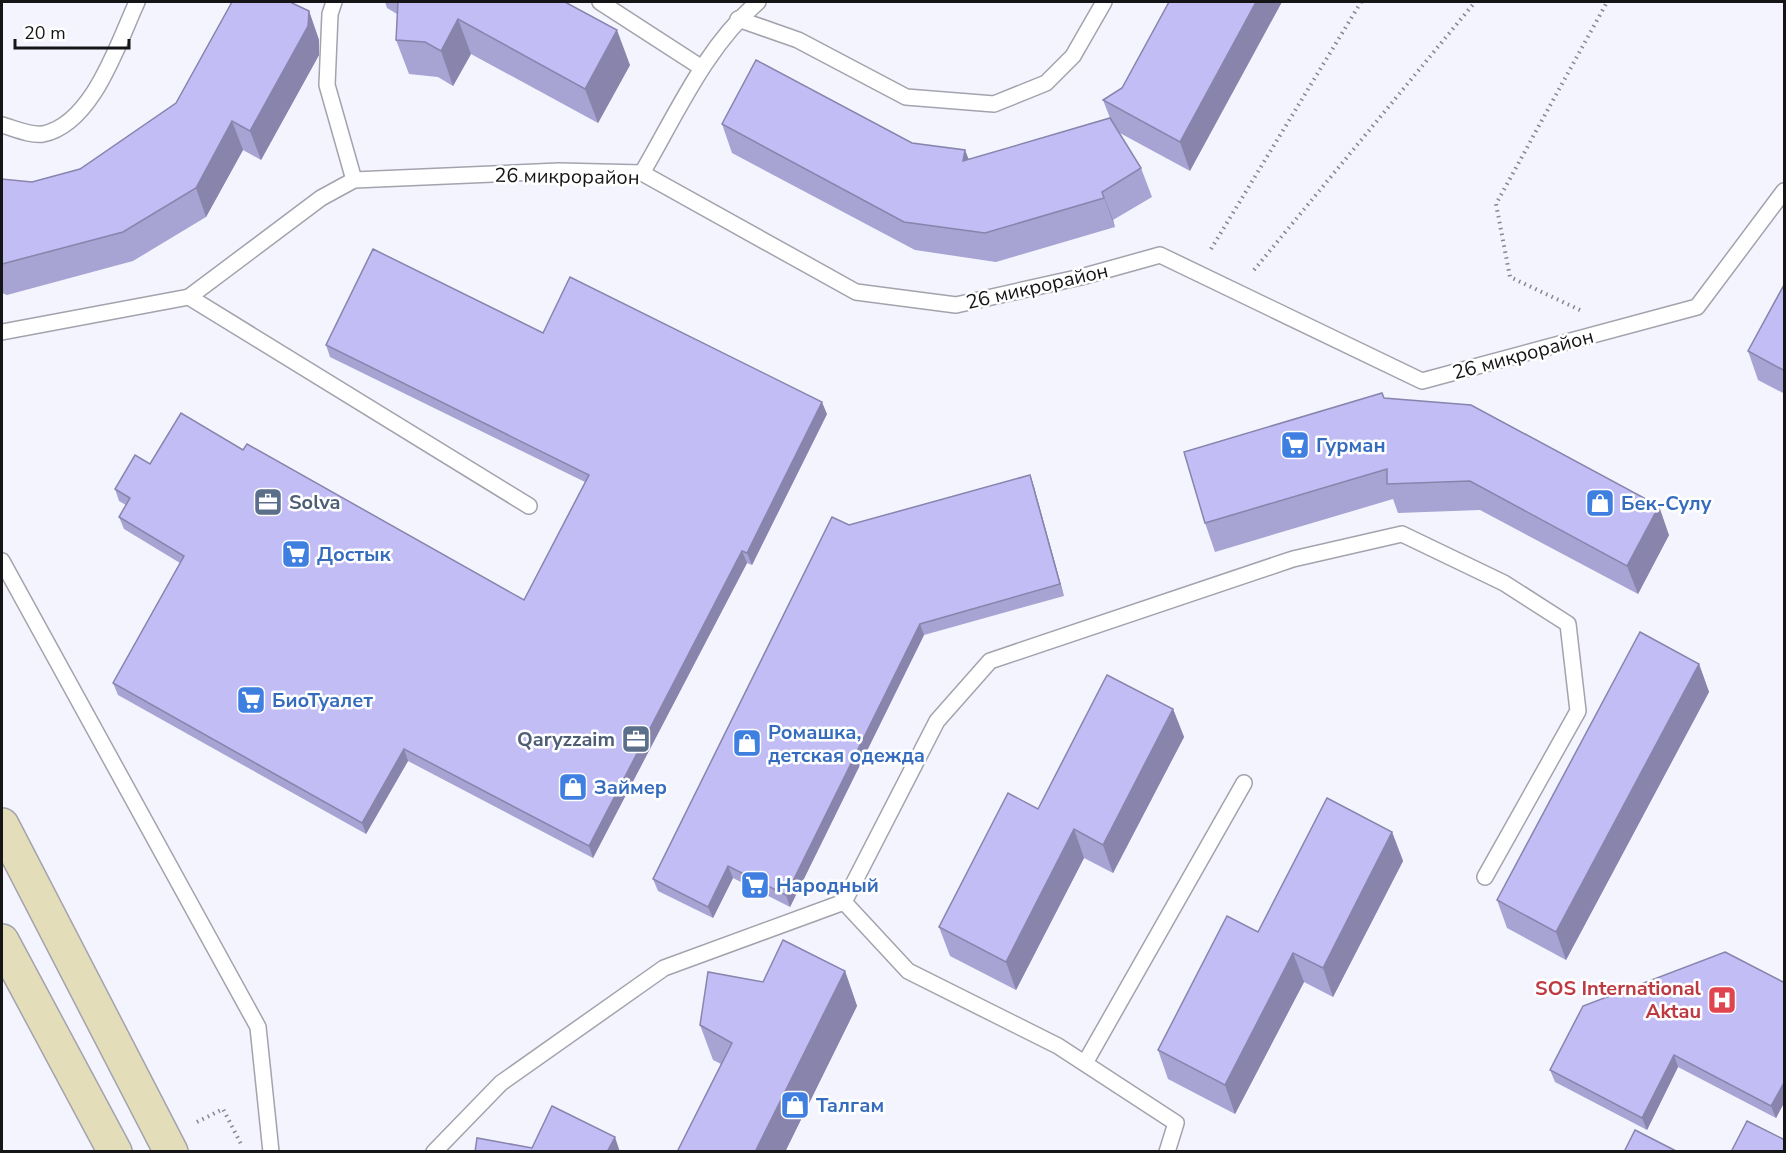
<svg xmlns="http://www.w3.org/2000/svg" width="1786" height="1153" viewBox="0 0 1786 1153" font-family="'Nunito Sans',sans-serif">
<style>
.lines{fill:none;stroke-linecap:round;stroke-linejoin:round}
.lane-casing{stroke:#a3a3ad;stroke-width:18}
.secondary-casing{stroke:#a3a3ad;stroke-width:36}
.path{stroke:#86868d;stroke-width:4;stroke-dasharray:1.5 4.5;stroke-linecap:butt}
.lane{stroke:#fff;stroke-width:15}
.secondary{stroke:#e4ddb9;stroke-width:33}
.wall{fill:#a7a3d3}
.shaded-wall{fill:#8884ac}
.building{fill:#c2bdf5;stroke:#8884ac;stroke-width:1.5}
.labels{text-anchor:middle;stroke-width:5;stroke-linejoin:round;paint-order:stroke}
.street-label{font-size:20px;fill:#151518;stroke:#fff}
.shop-label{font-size:20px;font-weight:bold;fill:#366cbe;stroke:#fff;text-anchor:start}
.service-label{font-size:20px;font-weight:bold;fill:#4e5e75;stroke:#fff;text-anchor:start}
.health-label{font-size:20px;font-weight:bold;fill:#be3a42;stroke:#fff;text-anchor:end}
</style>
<rect width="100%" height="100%" fill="#f4f4ff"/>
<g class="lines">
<g class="lane-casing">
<g id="lane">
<path d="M 334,2 L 330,14 L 327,85 L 354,180"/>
<path d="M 600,2 L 702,68"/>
<path d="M 738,19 L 798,40 L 906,97 L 994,104 L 1046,83 L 1073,56 L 1104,2"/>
<path d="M 2,125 C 13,128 31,136 43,134 C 93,124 118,43 137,2"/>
<path d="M 642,173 C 676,115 706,46 758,2"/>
<path d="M 189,297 L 321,198 L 354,180 L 559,171 L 642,173 L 856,292 L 956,305 L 1081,277 L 1160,255 L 1422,381 L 1697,307 L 1784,191"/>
<path d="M 2,332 L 189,297 L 529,506"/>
<path d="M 2,561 L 258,1027 L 271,1152"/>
<path d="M 844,902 L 908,971 L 1058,1046 L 1176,1123 L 1167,1152"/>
<path d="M 1085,1063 L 1244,783"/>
<path d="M 434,1152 L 501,1083 L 664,968 L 844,902 L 937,721 L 990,661 L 1293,559 L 1402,534 L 1504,583 L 1568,624 L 1578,711 L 1485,877"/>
</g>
</g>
<g class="secondary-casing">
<g id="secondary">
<path d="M 2,825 L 171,1152"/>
<path d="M 2,941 L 115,1152"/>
</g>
</g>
<g class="path">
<path d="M 1211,249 L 1361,2"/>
<path d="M 1254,270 L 1475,2"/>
<path d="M 1580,310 L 1510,277 L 1496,204 L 1607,2"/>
<path d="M 197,1122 L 223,1109 L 241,1144"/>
</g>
<use href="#lane" class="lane"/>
<use href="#secondary" class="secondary"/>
</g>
<g class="wall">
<path d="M 385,2 L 565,2 L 630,65 L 598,123 L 471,54 L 453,86 L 438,77 L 409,74 L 396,40 L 397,14 L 387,8 Z"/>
<path d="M 1169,2 L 1190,171 L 1118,132 L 1141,168 L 1152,197 L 1113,220 L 1115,227 L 996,262 L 915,250 L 732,153 L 722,124 L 912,143 L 965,150 L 969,160 L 1110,118 L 1103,100 L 1122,88 Z"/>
<path d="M 309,11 L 319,40 L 319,55 L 261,160 L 243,150 L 206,217 L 133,261 L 7,295 L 2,293 L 2,179 L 32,182 L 80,169 Z"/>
<path d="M 1785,283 L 1785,394 L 1758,380 L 1748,351 Z"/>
<path d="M 543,333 L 827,414 L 752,565 L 747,563 L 593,858 L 408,761 L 366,834 L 118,695 L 113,683 L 180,563 L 124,529 L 119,517 L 126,505 L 119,501 L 115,489 L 150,464 L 243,450 L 524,600 L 585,482 L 330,357 L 326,345 Z"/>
<path d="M 1384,398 L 1669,535 L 1638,594 L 1480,510 L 1398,513 L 1393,499 L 1215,552 L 1205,523 Z"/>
<path d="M 1030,475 L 1034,487 L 1064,596 L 924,635 L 790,907 L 733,878 L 713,918 L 658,891 L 653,879 L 849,525 Z"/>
<path d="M 1699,664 L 1709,692 L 1566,960 L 1507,928 L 1497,900 Z"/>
<path d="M 1173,709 L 1184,737 L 1113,873 L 1084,858 L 1016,990 L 950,956 L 939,927 Z"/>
<path d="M 1392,832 L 1403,861 L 1333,997 L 1304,982 L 1235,1114 L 1168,1079 L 1158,1050 L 1258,932 Z"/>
<path d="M 845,971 L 857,1006 L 785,1152 L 677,1152 L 721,1064 L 713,1060 L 700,1025 L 763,982 Z"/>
<path d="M 1785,983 L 1785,1101 L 1776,1118 L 1678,1067 L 1647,1130 L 1555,1082 L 1550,1070 Z"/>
</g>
<g class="shaded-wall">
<path d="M 1256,2 L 1282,2 L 1190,171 L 1180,142 Z"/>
<path d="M 309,11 L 319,40 L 319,55 L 261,160 L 250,131 Z"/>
<path d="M 458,19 L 471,54 L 453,86 L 441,51 Z"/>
<path d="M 617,30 L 630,65 L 598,123 L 585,89 Z"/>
<path d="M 232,121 L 243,150 L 206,217 L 196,188 Z"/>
<path d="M 965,150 L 976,179 L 963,161 Z"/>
<path d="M 1102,192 L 1113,220 L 1115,227 L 1104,198 Z"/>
<path d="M 822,402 L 827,414 L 752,565 L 747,553 Z"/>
<path d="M 1030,475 L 1034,487 L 1064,596 L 1060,584 Z"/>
<path d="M 1659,506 L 1669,535 L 1638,594 L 1627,566 Z"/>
<path d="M 742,551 L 747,563 L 593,858 L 589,846 Z"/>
<path d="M 920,624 L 924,635 L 790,907 L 786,895 Z"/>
<path d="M 1699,664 L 1709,692 L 1566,960 L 1556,932 Z"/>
<path d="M 1173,709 L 1184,737 L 1113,873 L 1103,845 Z"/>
<path d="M 404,749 L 408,761 L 366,834 L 362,823 Z"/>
<path d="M 1074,829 L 1084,858 L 1016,990 L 1006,962 Z"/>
<path d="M 1392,832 L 1403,861 L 1333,997 L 1323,968 Z"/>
<path d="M 728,866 L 733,878 L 713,918 L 708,907 Z"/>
<path d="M 1293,953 L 1304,982 L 1235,1114 L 1225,1085 Z"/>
<path d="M 845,971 L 857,1006 L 785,1152 L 755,1152 Z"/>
<path d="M 1674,1055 L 1678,1067 L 1647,1130 L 1642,1118 Z"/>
<path d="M 1785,1081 L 1785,1101 L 1776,1118 L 1771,1106 Z"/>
<path d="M 615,1137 L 620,1152 L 607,1152 Z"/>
</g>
<g class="building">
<path d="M 232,2 L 290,2 L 309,11 L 308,26 L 250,131 L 232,121 L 196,188 L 123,232 L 2,264 L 2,179 L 32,182 L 80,169 L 176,103 Z"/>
<path d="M 398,2 L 565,2 L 617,30 L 585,89 L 458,19 L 441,51 L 425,42 L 396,40 Z"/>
<path d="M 1169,2 L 1256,2 L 1180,142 L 1103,100 L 1122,88 Z"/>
<path d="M 756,60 L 912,143 L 965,150 L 963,161 L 1110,118 L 1141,168 L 1102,192 L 1104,198 L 985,233 L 904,222 L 722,124 Z"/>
<path d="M 373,249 L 543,333 L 570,277 L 822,402 L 747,553 L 742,551 L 589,846 L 404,749 L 362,823 L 113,683 L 184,556 L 119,517 L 130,498 L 115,489 L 135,455 L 150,464 L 181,413 L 243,450 L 247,444 L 524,600 L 589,475 L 326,345 Z"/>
<path d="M 1785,283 L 1785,371 L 1748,351 Z"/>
<path d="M 1382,393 L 1384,398 L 1471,405 L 1659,506 L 1627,566 L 1470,481 L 1387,484 L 1387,469 L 1205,523 L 1184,452 Z"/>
<path d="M 1030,475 L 1060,584 L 920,624 L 786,895 L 728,866 L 708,907 L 653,879 L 832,517 L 849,525 Z"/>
<path d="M 1640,632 L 1699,664 L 1556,932 L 1497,900 Z"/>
<path d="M 1107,675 L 1173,709 L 1103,845 L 1074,829 L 1006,962 L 939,927 L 1008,793 L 1038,809 Z"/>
<path d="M 1327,798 L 1392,832 L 1323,968 L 1293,953 L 1225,1085 L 1158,1050 L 1227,916 L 1258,932 Z"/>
<path d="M 783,940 L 845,971 L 755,1152 L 677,1152 L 732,1043 L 700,1025 L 708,972 L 763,982 Z"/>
<path d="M 1725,952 L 1785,983 L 1785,1081 L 1771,1106 L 1674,1055 L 1642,1118 L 1550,1070 L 1583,1006 Z"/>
<path d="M 552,1106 L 615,1137 L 607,1152 L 475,1152 L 477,1138 L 532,1148 Z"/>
<path d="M 1747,1121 L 1785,1140 L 1785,1152 L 1731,1152 Z"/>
<path d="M 1635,1130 L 1678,1152 L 1624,1152 Z"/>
</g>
<defs>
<g id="supermarket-square" transform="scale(1.5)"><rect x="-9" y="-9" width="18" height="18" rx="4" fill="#3f7fe0" stroke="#fff"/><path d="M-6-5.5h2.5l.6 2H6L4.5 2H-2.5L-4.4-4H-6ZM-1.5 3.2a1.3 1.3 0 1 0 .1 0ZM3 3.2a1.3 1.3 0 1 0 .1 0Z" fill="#fff"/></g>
<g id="office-square" transform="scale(1.5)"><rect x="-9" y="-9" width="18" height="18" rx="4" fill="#5c6f8a" stroke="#fff"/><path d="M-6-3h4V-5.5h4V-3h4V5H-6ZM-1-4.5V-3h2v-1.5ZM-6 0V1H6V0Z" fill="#fff"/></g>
<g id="shop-square" transform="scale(1.5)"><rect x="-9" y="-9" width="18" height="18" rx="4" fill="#3f7fe0" stroke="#fff"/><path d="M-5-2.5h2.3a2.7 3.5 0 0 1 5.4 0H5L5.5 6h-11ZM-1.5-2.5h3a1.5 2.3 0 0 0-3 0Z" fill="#fff"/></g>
<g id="hospital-square" transform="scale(1.5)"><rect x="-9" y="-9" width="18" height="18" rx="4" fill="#e0444e" stroke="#fff"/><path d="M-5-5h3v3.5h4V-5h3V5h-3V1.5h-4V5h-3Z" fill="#fff"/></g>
</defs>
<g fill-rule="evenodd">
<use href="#supermarket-square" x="1295" y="445"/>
<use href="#office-square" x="268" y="502"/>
<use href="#shop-square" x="1600" y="503"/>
<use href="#supermarket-square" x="296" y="554"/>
<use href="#supermarket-square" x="251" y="700"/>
<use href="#office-square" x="636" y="739"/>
<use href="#shop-square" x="747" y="743"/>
<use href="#shop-square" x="573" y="787"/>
<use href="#supermarket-square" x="755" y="885"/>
<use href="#hospital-square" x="1722" y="1000"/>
<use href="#shop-square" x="795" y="1105"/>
</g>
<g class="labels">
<g class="street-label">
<text transform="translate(567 176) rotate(1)" y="7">26 микрорайон</text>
<text transform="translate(1037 286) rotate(-13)" y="7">26 микрорайон</text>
<text transform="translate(1523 354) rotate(-15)" y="7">26 микрорайон</text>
</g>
<g class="shop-label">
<text x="1316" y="452">Гурман</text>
<text x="1621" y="510">Бек-Сулу</text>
<text x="317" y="561">Достык</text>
<text x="272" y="707">БиоТуалет</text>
<text x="768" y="739">Ромашка,<tspan x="768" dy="23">детская одежда</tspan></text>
<text x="594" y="794">Займер</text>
<text x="776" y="892">Народный</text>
<text x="816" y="1112">Талгам</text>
</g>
<g class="service-label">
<text x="289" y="509">Solva</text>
<text x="615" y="746" text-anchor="end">Qaryzzaim</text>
</g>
<g class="health-label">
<text x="1701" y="995">SOS International<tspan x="1701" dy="23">Aktau</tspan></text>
</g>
</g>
<rect width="1786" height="1153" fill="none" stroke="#151518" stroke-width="6"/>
<path d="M15 39v9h114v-9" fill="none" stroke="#151518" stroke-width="3"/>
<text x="24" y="39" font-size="18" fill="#151518" stroke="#ffffff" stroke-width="4.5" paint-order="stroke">20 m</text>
</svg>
